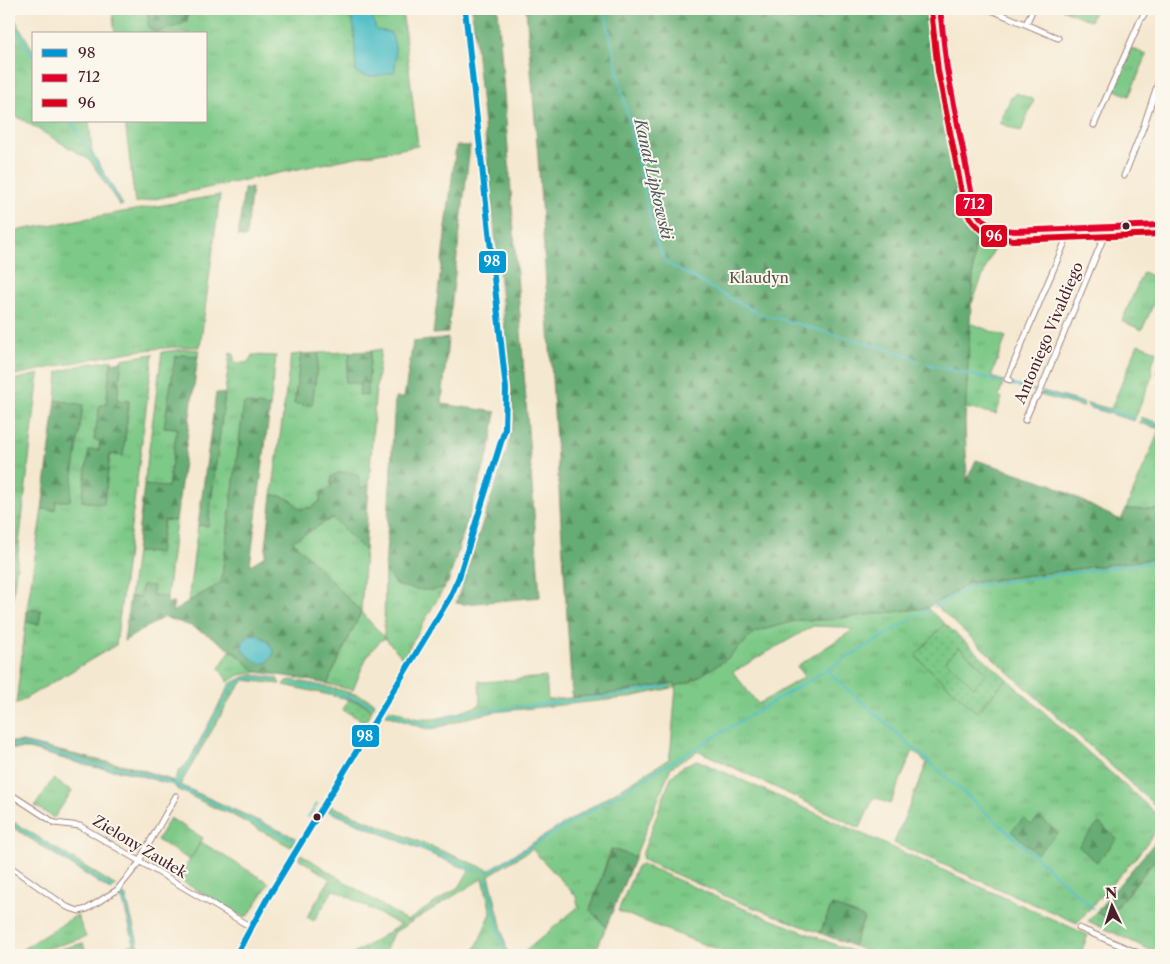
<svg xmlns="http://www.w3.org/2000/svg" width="1170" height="964" viewBox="0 0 1170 964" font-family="'Libre Caslon Text',serif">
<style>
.grass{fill:url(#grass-tufts);stroke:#647459;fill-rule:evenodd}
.forest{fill:url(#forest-firs);stroke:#586650}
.park{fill:url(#park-dots);stroke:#647459}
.pitch{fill:#7dc987;stroke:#647459}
.water{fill:#51bfc6;stroke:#4e6f78}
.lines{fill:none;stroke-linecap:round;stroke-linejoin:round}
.stream{stroke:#51bfc6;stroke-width:2}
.minor-casing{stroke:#a0847e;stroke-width:7}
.tertiary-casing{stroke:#a0847e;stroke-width:8}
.minor{stroke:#fff;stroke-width:5}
.tertiary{stroke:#fff;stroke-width:6}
.bus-1-casing{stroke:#fbf7ec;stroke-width:10}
.bus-2-casing{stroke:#fbf7ec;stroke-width:10}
.bus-3-casing{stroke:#fbf7ec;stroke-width:10}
.bus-1{stroke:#0098d4;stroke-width:6}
.bus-2{stroke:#e4002b;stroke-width:6}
.bus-3{stroke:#db001b;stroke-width:6}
.bus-dot{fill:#4a1f2b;stroke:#fbf7ec;stroke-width:2}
.labels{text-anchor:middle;stroke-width:4;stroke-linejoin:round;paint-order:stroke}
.park-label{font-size:15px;fill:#595247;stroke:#fbf7ec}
.street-label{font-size:15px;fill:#4a1f2b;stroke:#fbf7ec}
.water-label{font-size:16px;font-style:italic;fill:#4c5761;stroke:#fbf7ec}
.line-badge{stroke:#fbf7ec;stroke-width:2}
.badge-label{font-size:14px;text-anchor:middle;font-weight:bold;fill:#fff}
</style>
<defs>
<pattern id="grass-tufts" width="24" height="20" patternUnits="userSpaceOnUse" patternTransform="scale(1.25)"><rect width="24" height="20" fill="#7dc987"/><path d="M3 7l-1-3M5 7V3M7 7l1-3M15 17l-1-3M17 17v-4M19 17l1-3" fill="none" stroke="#6eac75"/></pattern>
<pattern id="forest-firs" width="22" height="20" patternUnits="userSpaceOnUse" patternTransform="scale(1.25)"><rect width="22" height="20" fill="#66ad74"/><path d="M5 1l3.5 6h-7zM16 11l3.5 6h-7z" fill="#568c5f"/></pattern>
<pattern id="park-dots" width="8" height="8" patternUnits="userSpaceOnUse" patternTransform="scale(1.25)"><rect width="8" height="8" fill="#7dc987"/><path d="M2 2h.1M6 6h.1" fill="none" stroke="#6eac75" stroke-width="1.8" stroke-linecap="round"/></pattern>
</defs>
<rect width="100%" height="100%" fill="#fbf7ec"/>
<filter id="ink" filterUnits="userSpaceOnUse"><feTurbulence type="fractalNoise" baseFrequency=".02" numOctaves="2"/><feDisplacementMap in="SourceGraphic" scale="10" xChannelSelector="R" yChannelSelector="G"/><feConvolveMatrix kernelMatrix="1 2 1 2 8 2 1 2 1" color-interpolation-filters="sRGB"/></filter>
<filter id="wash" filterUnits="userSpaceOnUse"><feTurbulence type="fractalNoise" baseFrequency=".0096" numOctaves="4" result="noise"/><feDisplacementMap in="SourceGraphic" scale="20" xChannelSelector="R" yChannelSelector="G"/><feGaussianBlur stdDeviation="1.12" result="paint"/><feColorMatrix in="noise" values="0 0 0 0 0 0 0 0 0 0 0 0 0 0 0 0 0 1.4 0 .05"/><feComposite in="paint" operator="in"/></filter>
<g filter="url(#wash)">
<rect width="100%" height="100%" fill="#f5e8d0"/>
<g class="grass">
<path d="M 9,9 L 34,52 L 34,121 L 89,121 L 92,152 L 123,205 L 120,206 L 90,160 L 9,112 Z"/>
<path d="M 112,9 L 148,9 L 149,20 L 187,22 L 187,9 L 200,9 L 206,16 L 220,9 L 402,9 L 418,146 L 356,157 L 135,203 L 125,121 L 206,121 L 206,34 L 115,34 Z"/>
<path d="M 1062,9 L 1095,9 L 1090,21 Z"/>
<path d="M 1131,48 L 1147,55 L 1129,96 L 1113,89 Z"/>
<path d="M 1016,93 L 1034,100 L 1021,132 L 1000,123 L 1011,97 L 1014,97 Z"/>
<path d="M 220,195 L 200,347 C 138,345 74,364 14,375 L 9,347 L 9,232 Z"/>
<path d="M 975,229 L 997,235 L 998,238 L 972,303 Z"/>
<path d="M 1143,272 L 1161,280 L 1161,287 L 1142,330 L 1122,321 Z"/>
<path d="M 970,323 L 1006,337 L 991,377 L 1004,381 L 999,395 L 1002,398 L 996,414 L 965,408 Z"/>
<path d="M 1138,344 L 1157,351 L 1151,367 L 1153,374 L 1134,421 L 1088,407 L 1087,403 L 1111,409 Z"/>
<path d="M 185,349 L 199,350 L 198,356 L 183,355 L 164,427 L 177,428 L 168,488 L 144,485 L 162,352 Z"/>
<path d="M 381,349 L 375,397 L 369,485 L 361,488 L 331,479 L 331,487 L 321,492 L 320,501 L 311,508 L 300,509 C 293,500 284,495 272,495 L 291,355 L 301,354 L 294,403 L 312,405 L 319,353 L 350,352 L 345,382 L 360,384 L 367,396 L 371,351 Z"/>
<path d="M 230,353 L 234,354 L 234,362 L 246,363 L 251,358 L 252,355 L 276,356 L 270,407 L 244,404 L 221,583 L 188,602 L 198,525 L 208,526 Z"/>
<path d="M 153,354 L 116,645 L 16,704 L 26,622 L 39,624 L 41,610 L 27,610 L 42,509 L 54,510 L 83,405 L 56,400 L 58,372 L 86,364 L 113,360 L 111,363 L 106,405 L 100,405 L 94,439 L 100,441 L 99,451 L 89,450 L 82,501 L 104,504 L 110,454 L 123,456 L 129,401 L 117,400 L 122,359 Z"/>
<path d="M 39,374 L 9,630 L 9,381 Z"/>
<path d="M 1042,391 L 1084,403 L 1083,407 L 1040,395 Z"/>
<path d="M 1141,417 L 1161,424 L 1161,510 L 1126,509 L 1160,429 L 1140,423 Z"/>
<path d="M 332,518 L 365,551 L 361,612 L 384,637 L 385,571 L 398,586 L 431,590 L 445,586 L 403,658 L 385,638 C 366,650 361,671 353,690 L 327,684 L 361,612 L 292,541 Z"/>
<path d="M 164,520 L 176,521 L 167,597 L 152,595 L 142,585 L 140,597 L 130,597 L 136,552 L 159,553 Z"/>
<path d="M 1161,558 L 1161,811 L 934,604 L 970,583 Z"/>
<path d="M 927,608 L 945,624 L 916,656 L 977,712 L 1007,679 L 1161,818 L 1161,824 L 1137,856 L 1077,923 L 894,843 L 927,763 L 913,751 L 890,804 L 874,797 L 860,828 L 699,751 L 671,767 L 635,857 L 611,849 L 590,910 L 606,927 L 594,955 L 521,955 L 578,907 L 576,896 L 532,849 L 489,875 L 508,955 L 473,955 L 491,913 L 483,878 L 393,933 L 384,955 L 364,955 L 365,950 L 357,955 L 352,955 L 400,925 L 337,891 L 333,890 L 314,921 L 307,917 L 330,879 L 298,858 L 301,854 L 407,921 L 460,886 L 469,870 L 328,811 L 331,806 L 489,870 L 669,759 L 671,747 L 676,687 L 626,698 L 494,712 L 471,717 L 436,728 L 427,729 L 386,715 L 390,709 C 400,712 411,718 421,719 C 440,721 463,711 480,705 L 479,681 L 482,682 L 546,677 L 548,700 L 602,695 L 675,683 L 676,686 L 690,682 L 726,659 L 755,632 L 799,620 L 823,620 ZM 813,626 L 843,627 L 853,630 L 797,666 L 804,677 L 758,704 L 733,672 Z"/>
<path d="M 230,651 L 239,656 L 256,672 L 240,675 L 228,682 L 219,668 Z"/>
<path d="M 254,675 L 277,678 L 280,684 L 244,680 L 232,696 L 180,785 L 296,838 L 291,847 L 227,812 L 217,809 L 177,789 L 179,786 L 174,781 L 179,771 L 189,761 L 230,684 L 244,677 Z"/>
<path d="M 292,680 C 311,684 361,692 375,703 L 371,712 L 368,706 L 357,701 L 284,685 L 287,681 Z"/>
<path d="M 697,760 L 1088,935 L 1080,955 L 876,955 L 853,946 L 864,919 L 832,905 L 820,933 L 739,902 L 643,860 L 642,855 L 671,777 L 683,766 Z"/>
<path d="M 53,779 L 72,791 L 54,818 L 35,806 Z"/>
<path d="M 170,818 L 203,838 L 190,860 L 157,840 Z"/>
<path d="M 9,819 L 116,886 L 110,890 L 9,825 Z"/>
<path d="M 1161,852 L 1161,955 L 1088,921 L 1096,912 L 1108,918 Z"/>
<path d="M 642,864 L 737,906 L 862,955 L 731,955 L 618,911 L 637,866 Z"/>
<path d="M 121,892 L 126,897 L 141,955 L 110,955 L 109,952 L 134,944 L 123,901 L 118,895 Z"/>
<path d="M 77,915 L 86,937 L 46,949 L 35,955 L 21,955 L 18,952 Z"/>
<path d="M 83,943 L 87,955 L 44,955 L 47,953 Z"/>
</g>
<g class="forest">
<path d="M 148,9 L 187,9 L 187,22 L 169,29 L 155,32 L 148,27 Z"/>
<path d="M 472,9 L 498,9 L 540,597 L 465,604 L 456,603 L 507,450 L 514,418 Z"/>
<path d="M 526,9 L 927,9 C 935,80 959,149 965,220 L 975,229 L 965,422 L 967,480 L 976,460 L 1051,484 L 1099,510 L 1121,520 L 1126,509 L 1161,510 L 1161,558 L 970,583 L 927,608 L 823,620 L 799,620 L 755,632 L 727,659 L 690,682 L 676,686 L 675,683 L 602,695 L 572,697 L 538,156 Z"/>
<path d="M 456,146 L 470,146 L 448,333 L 433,334 Z"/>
<path d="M 252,188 L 246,238 L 238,236 L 244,189 Z"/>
<path d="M 448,338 L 442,404 L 496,412 L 490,448 L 448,583 C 438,596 411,588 398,586 L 385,571 L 395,398 L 404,398 L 413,342 Z"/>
<path d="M 371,351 L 367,396 L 359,395 L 360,384 L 345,382 L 350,352 Z"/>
<path d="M 319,353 L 312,405 L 294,404 L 301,354 Z"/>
<path d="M 182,355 L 198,356 L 176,521 L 164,520 L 159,553 L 136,552 L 144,485 L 168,487 L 177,428 L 164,427 L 175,357 Z"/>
<path d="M 122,361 L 117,400 L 129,401 L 123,456 L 110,454 L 104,504 L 82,501 L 89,450 L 99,450 L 100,441 L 94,440 L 100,405 L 106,405 L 111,363 Z"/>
<path d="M 216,393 L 225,394 L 208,526 L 198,525 Z"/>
<path d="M 56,400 L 83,405 L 70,501 L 56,501 L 55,510 L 42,509 Z"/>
<path d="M 244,403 L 270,407 L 250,565 L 265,556 L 272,495 C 284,495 293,500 300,509 L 311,508 L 320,501 L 321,492 L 331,487 L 332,476 C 340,471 350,471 358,475 L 361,488 L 369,485 L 365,551 L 332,518 L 293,541 L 361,612 L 327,684 L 292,677 L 256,672 L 239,656 L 212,637 L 191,626 L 164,617 L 124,641 L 130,597 L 140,597 L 142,585 L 154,586 L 153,595 L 167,597 L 167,603 L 174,603 L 172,612 L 221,583 Z"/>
<path d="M 27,610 L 41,610 L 39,624 L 26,622 Z"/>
<path d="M 9,742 L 22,742 L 102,761 L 131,766 L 174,781 L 179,786 L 177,789 L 173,785 L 127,772 L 93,767 L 29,749 L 9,749 Z"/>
<path d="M 1040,817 L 1058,833 L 1037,854 L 1011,831 L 1024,818 L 1031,825 Z"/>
<path d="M 1099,823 L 1117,839 L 1097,862 L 1078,846 Z"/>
<path d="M 1161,835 L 1161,852 L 1107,918 L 1096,912 Z"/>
<path d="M 612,849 L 635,857 L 606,927 L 590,910 Z"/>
<path d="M 832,905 L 864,918 L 853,946 L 820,933 Z"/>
</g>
<g class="park">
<path d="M 945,624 L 1007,679 L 977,712 L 915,656 Z"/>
<path d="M 348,699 L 368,706 L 371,712 L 365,722 L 343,710 Z"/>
</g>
<g class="pitch">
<path d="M 959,647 L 987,672 L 974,687 L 946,661 Z"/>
<path d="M 201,842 L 269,883 L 249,915 L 243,917 L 178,879 Z"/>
</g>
<g class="water">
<path d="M 350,9 L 376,9 C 371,14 374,23 376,30 L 390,32 C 396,40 397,63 394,72 C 382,75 366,80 356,72 L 354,28 Z"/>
<path d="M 251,634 C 263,635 270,642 274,653 L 268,662 L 260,664 L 250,657 L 242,649 L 243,642 Z"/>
</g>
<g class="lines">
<g class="stream">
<path d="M 604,9 L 655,240 L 666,263 L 758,313 L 908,355 L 919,362"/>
<path d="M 9,16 L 34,58"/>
<path d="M 71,121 L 119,201"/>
<path d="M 927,364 L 1002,382"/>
<path d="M 1009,384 L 1036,391"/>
<path d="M 1042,393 L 1082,404"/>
<path d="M 1089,406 L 1135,418"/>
<path d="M 1143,421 L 1161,426"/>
<path d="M 934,607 L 971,586 L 1161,561"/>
<path d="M 826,670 L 1093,908"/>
<path d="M 291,683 L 322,689 L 373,704"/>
<path d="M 387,712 L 426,725 L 432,726 L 461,714 L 481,711 L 613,696 L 668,686"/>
<path d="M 9,745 L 26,745 L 95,765 L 131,770 L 175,785 L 293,840"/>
<path d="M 175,785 L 183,774 L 232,688 C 244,675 258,678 274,680"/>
<path d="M 330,810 L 479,871"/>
<path d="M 308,817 L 317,804"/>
<path d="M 9,821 L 112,889"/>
<path d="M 486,873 L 927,610"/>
<path d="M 487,879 L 505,955"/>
<path d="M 120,893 L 124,899 L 139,955"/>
</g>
</g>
</g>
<g filter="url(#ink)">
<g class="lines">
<g class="minor-casing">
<g id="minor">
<path d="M 940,9 L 947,69 L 974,206 C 980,225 995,230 1014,231 L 1161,225"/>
<path d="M 989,9 L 1058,38"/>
<path d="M 1026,24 L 1033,9"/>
<path d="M 1094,125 L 1140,21 L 1147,9"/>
<path d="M 1124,176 L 1143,128 L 1161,74"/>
<path d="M 1161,359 L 1157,371 L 1161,372"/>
<path d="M 1010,380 L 1007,379 L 1068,235 L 1068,230"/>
<path d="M 1025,420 L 1034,399 L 1038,396 L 1105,234 L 1105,228"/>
<path d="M 15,797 L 55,823 L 80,826 L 251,927"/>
<path d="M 139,861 L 176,796"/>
<path d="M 9,866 L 67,907 L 79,911 L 87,909 L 117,890 L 140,862"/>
<path d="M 1079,928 L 1143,955"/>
<path d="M 9,951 L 15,955"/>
</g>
</g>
<g class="tertiary-casing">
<path id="tertiary" d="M 236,955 L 267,899 L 450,597 L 459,577 L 505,429 L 506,389 L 465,9"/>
</g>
<use href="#minor" class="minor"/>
<use href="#tertiary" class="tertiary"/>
<g class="bus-1-casing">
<path id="bus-1" d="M 236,955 L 267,899 L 450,597 L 459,577 L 505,429 L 506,389 L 465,9"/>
</g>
<g class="bus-2-casing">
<path id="bus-2" d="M 940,9 L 947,69 L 974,206 C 981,224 995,229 1014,231 L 1161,225"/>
</g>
<g class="bus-3-casing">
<path id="bus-3" d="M 931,10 L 938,71 L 965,208 C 974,230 991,238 1013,240 L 1161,234"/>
</g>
<use href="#bus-1" class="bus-1"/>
<use href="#bus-2" class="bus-2"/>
<use href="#bus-3" class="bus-3"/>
</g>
</g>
<g class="bus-dot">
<circle cx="1126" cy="226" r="4.5"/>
<circle cx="317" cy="817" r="4.5"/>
</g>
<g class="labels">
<g class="park-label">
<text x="759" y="283">Klaudyn</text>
</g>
<g class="street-label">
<text transform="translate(1049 333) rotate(-67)" y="5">Antoniego Vivaldiego</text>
<text transform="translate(140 847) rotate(31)" y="5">Zielony Zaułek</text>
</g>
<g class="water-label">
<text transform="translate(654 179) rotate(77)" y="6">Kanał Lipkowski</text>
</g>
</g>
<g class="line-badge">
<rect x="955" y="193" width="38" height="24" rx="5" fill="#e4002b"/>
<rect x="980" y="224" width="28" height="24" rx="5" fill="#db001b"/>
<rect x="478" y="250" width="29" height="24" rx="5" fill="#0098d4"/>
<rect x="351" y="724" width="29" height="24" rx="5" fill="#0098d4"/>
</g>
<g class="badge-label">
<text x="974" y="209">712</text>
<text x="994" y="241">96</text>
<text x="492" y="266">98</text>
<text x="365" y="741">98</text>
</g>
<rect width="1170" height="964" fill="none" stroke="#fbf7ec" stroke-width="30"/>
<rect x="32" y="32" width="175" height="90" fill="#fbf7ec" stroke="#b4a19f"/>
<rect x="42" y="49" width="25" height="8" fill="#0098d4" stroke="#b4a19f"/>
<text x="78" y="58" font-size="15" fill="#4a1f2b">98</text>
<rect x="42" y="74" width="25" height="8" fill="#e4002b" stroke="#b4a19f"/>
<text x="78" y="82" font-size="15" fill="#4a1f2b">712</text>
<rect x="42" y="99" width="25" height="8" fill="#db001b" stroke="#b4a19f"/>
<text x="78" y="108" font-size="15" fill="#4a1f2b">96</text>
<g transform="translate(1112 906) rotate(356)" stroke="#fbf7ec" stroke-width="4" paint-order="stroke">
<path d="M0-4L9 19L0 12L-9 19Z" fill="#4a1f2b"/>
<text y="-8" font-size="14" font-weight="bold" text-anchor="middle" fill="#4a1f2b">N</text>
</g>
</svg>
